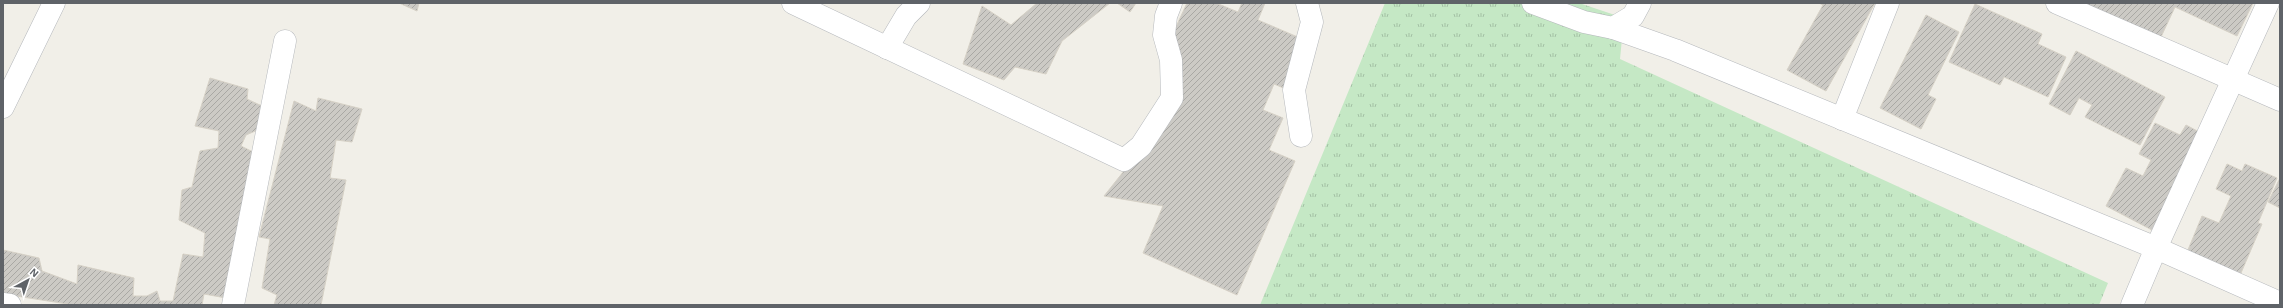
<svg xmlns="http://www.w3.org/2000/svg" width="2283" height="308" viewBox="0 0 2283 308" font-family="'Alegreya Sans',sans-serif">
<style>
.grass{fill:url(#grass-tufts)}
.building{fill:url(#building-hatch);stroke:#d6d1c6}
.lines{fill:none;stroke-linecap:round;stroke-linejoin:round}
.minor-casing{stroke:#b5b8bc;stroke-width:23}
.minor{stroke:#fff;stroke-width:22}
</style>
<defs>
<pattern id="grass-tufts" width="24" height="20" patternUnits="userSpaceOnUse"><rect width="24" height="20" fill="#c5e8c5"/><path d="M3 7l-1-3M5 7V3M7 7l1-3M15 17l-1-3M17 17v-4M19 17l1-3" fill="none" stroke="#a3c0a4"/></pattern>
<pattern id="building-hatch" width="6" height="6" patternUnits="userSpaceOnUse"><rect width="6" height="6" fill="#cccac5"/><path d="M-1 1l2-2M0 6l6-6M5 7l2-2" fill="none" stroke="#a9a8a4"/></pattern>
</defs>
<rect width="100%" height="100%" fill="#f1efe8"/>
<path class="grass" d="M 1385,3 L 1579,3 L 1624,18 L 1620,59 L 2108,283 L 2099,305 L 1260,305 Z"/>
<g class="building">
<path d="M 399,3 L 419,3 L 417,11 Z"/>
<path d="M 1037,3 L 1110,3 L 1062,41 L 1046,74 L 1015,67 L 1004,80 L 963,64 L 982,6 L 1011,25 Z"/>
<path d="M 1117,3 L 1136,3 L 1130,12 Z"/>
<path d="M 1187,3 L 1216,3 L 1238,12 L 1242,3 L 1265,3 L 1258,20 L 1307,41 L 1286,89 L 1274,84 L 1263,110 L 1283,118 L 1269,150 L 1295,161 L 1237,295 L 1143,253 L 1163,206 L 1104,196 L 1179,102 L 1169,42 Z"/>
<path d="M 1819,3 L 1875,3 L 1826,91 L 1787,70 L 1823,5 Z"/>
<path d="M 2083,3 L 2253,3 L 2237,36 L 2175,7 L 2160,39 Z"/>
<path d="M 1975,4 L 2042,34 L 2038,44 L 2066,57 L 2048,97 L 2004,77 L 2000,85 L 1949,62 Z"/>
<path d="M 1926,15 L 1959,32 L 1928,95 L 1936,99 L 1921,129 L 1880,108 Z"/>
<path d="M 2076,51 L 2165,97 L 2140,145 L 2085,117 L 2092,105 L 2079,98 L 2070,115 L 2049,104 Z"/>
<path d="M 210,78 L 248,89 L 247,99 L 262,106 L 260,129 L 246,135 L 241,146 L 253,152 L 226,298 L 204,294 L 202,305 L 74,305 L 3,294 L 3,250 L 39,258 L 42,271 L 77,284 L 78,265 L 134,278 L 133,296 L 147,296 L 157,291 L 160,301 L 173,301 L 183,254 L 203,257 L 205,233 L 179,220 L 182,190 L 192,187 L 200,151 L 218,148 L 219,131 L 195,126 Z"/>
<path d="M 318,98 L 362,109 L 352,142 L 336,140 L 330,178 L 346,180 L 321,305 L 274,305 L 277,295 L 262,288 L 270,239 L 259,237 L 294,101 L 316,111 Z"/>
<path d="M 2155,123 L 2180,135 L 2186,125 L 2201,133 L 2152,230 L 2106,206 L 2126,168 L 2143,176 L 2151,160 L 2139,154 Z"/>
<path d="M 2227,164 L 2242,171 L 2245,164 L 2277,178 L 2258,223 L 2262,224 L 2238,280 L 2185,257 L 2202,216 L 2219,223 L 2231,196 L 2216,189 Z"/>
<path d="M 2280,178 L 2280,208 L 2268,202 Z"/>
</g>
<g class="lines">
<g class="minor-casing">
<g id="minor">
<path d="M 793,3 L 1124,160 L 1141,146 L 1172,98 L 1171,60 L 1164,35 L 1166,16 L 1171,3"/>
<path d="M 1533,3 L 1584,22 L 1613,28 L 1633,16 L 1640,3"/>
<path d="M 2057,3 L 2280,100"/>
<path d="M 1613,28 L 1675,50 L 2156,248 L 2280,303"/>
<path d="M 887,48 L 906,16 L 919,3"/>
<path d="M 3,107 L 54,3"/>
<path d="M 1842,119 L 1888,3"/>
<path d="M 1301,136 L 1294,90 L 1312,22 L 1307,3"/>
<path d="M 3,304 L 10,305"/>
<path d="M 233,305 L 285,41"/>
<path d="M 2132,305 L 2156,248 L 2268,3"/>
</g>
</g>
<use href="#minor" class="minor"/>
</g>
<rect width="2283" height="308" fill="none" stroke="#5f6368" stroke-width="8"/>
<g transform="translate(28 280) rotate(40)" stroke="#ffffff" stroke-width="3" paint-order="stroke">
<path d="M0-3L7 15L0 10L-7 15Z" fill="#5f6368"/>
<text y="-6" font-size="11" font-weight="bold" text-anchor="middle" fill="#5f6368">N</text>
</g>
</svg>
